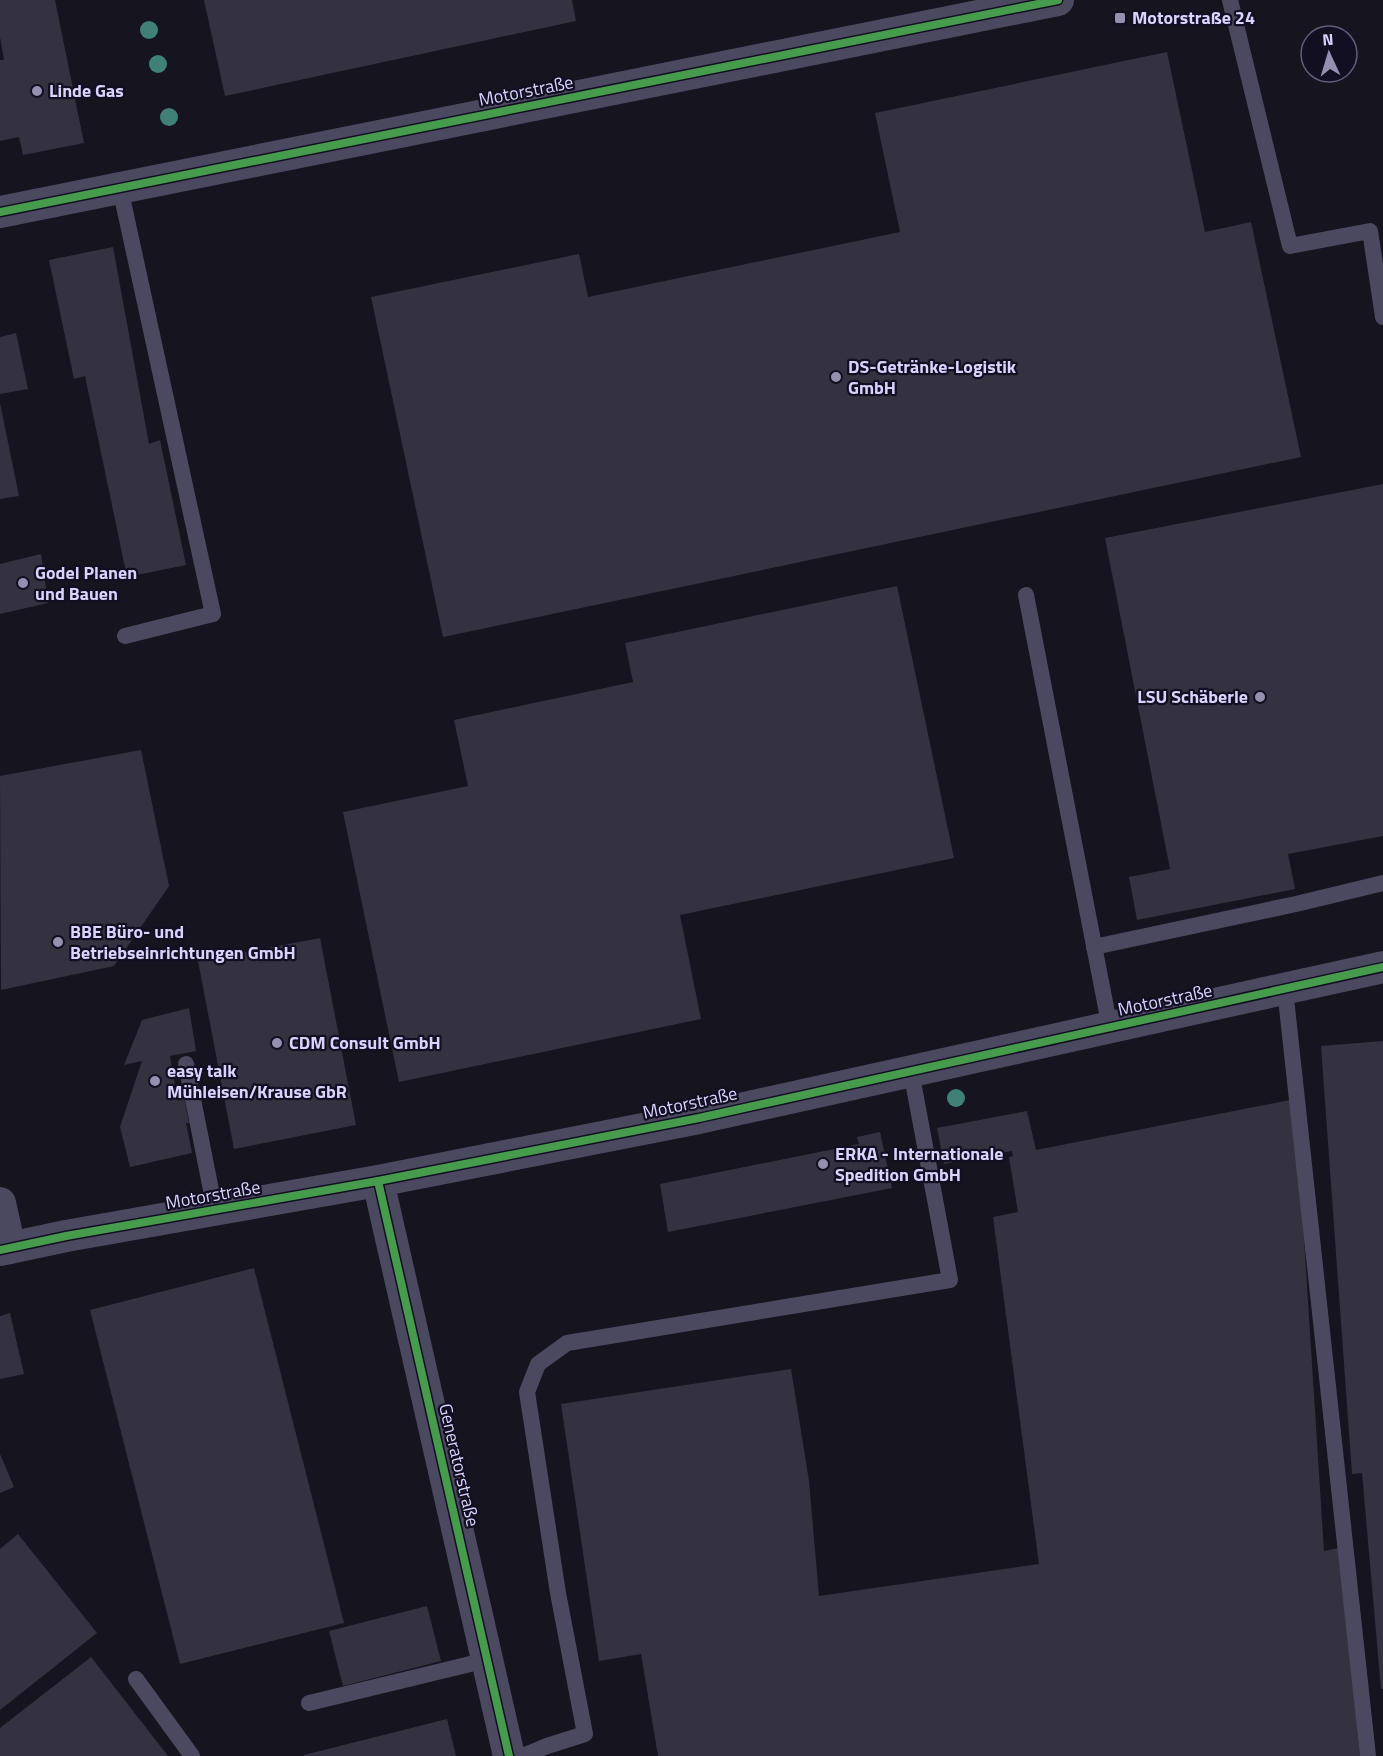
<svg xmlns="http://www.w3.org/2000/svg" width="1383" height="1756" viewBox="0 0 1383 1756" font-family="'Titillium Web',sans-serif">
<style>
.building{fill:#343240}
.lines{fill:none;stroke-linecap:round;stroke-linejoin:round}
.service{stroke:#4b495f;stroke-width:16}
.minor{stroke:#4b495f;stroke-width:32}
.cycleway-casing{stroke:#130f23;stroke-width:11}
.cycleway{stroke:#469c4c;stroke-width:8}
.tree{fill:#408076}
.poi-dot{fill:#9590af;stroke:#130f23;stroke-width:2}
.labels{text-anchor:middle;stroke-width:4.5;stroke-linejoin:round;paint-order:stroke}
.poi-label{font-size:18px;font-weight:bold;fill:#d9d3fd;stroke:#130f23;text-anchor:start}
.street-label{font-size:18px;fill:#d9d3fd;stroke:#130f23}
</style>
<rect width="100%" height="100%" fill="#16141e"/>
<g class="building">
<path d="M 0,0 L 55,0 L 84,143 L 23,155 L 19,137 L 0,141 L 0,60 L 4,60 L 0,37 Z"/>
<path d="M 204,0 L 572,0 L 576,21 L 225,96 Z"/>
<path d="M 1167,52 L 1205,232 L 1251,222 L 1301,457 L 443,637 L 371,297 L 579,254 L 588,297 L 900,232 L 875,113 Z"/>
<path d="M 113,247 L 149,444 L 160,440 L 186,565 L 127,577 L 85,376 L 74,379 L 49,260 Z"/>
<path d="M 16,333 L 28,389 L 0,394 L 0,337 Z"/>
<path d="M 0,403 L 19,496 L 0,499 Z"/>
<path d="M 1383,484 L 1383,836 L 1288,854 L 1295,889 L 1137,920 L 1129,877 L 1170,869 L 1105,538 Z"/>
<path d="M 41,554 L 48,603 L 0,614 L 0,564 Z"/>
<path d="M 897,586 L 954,858 L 680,915 L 701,1019 L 399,1082 L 343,812 L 468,786 L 454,720 L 633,682 L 625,643 Z"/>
<path d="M 141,750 L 169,886 L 114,966 L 1,990 L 0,776 Z"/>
<path d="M 320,938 L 356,1125 L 234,1149 L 198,961 Z"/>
<path d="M 189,1008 L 196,1051 L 170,1056 L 177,1098 L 184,1097 L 189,1123 L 186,1123 L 192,1153 L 130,1167 L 120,1127 L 142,1061 L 124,1065 L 142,1020 Z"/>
<path d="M 1383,1041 L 1383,1689 L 1381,1689 L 1362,1473 L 1352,1474 L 1321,1046 Z"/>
<path d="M 1295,1099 L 1324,1551 L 1339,1548 L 1360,1756 L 658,1756 L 641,1654 L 599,1661 L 561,1404 L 791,1369 L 809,1481 L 819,1596 L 1039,1564 L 993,1217 L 1018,1212 L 1009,1157 L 1013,1156 L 1012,1151 L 944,1164 L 937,1128 L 1027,1111 L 1036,1150 Z"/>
<path d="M 880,1132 L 892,1188 L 668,1232 L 660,1184 L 859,1144 L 857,1137 Z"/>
<path d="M 254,1268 L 344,1623 L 180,1664 L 90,1310 Z"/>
<path d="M 10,1313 L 24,1374 L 0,1379 L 0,1316 Z"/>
<path d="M 0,1454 L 14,1487 L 0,1493 Z"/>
<path d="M 18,1534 L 97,1633 L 0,1710 L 0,1549 Z"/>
<path d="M 427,1606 L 441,1661 L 343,1686 L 329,1631 Z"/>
<path d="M 91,1657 L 168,1756 L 0,1756 L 0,1728 Z"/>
<path d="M 447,1719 L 456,1756 L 304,1756 L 304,1755 Z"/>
</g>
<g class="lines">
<g class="service">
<path d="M 1230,0 L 1290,246 L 1370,231 L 1383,317"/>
<path d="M 120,188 L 213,614 L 125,636"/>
<path d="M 1026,595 L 1110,1028"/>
<path d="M 1094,947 L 1296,904 L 1383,883"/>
<path d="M 1285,989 L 1368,1756"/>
<path d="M 186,1064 L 215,1210"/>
<path d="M 136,1679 L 192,1756"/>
<path d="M 309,1703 L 487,1660"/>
<path d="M 523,1756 L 547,1746 L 585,1734 L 558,1593 L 527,1392 L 538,1364 L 567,1343 L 950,1280 L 911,1071"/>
</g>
<g class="minor">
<path d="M 0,212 L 1058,0"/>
<path d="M 378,1181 L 509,1756"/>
<path d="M 0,1203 L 10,1248"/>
<path d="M 0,1250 L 66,1236 L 378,1181 L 699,1118 L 1383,967"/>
</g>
<g class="cycleway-casing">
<g id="cycleway">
<path d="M 0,212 L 1058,0"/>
<path d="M 378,1181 L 509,1756"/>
<path d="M 0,1250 L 66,1236 L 378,1181 L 699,1118 L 1383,967"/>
</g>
</g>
<use href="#cycleway" class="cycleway"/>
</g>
<g class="tree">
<circle cx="149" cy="30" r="9"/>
<circle cx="158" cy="64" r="9"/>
<circle cx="169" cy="117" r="9"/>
<circle cx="956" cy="1098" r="9"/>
</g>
<g class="poi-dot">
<rect x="1114" y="12" width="12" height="12" rx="3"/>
<circle cx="37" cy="91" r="6"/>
<circle cx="836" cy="377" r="6"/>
<circle cx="23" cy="583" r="6"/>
<circle cx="1260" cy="697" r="6"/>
<circle cx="58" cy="942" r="6"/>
<circle cx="277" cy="1043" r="6"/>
<circle cx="155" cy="1081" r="6"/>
<circle cx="823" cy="1164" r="6"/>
</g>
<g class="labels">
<g class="poi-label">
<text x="1132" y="24">Motorstraße 24</text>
<text x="49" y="97">Linde Gas</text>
<text x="848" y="373">DS-Getränke-Logistik<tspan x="848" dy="21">GmbH</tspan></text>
<text x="35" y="579">Godel Planen<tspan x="35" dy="21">und Bauen</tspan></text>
<text x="1248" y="703" text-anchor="end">LSU Schäberle</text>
<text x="70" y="938">BBE Büro- und<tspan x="70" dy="21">Betriebseinrichtungen GmbH</tspan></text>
<text x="289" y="1049">CDM Consult GmbH</text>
<text x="167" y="1077">easy talk<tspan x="167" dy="21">Mühleisen/Krause GbR</tspan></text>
<text x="835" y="1160">ERKA - Internationale<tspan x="835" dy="21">Spedition GmbH</tspan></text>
</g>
<g class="street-label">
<text transform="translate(526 91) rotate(-11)" y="6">Motorstraße</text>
<text transform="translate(1165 1000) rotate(-12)" y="6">Motorstraße</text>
<text transform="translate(690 1103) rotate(-12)" y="6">Motorstraße</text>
<text transform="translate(213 1195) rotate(-10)" y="6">Motorstraße</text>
<text transform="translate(459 1465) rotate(77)" y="6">Generatorstraße</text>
</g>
</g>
<g transform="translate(1329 54) rotate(356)"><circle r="28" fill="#130f23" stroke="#625d7a" stroke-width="1.5"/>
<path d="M0-4.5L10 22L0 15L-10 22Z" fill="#9590af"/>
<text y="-9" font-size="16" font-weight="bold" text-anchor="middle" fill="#d9d3fd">N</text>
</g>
</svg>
